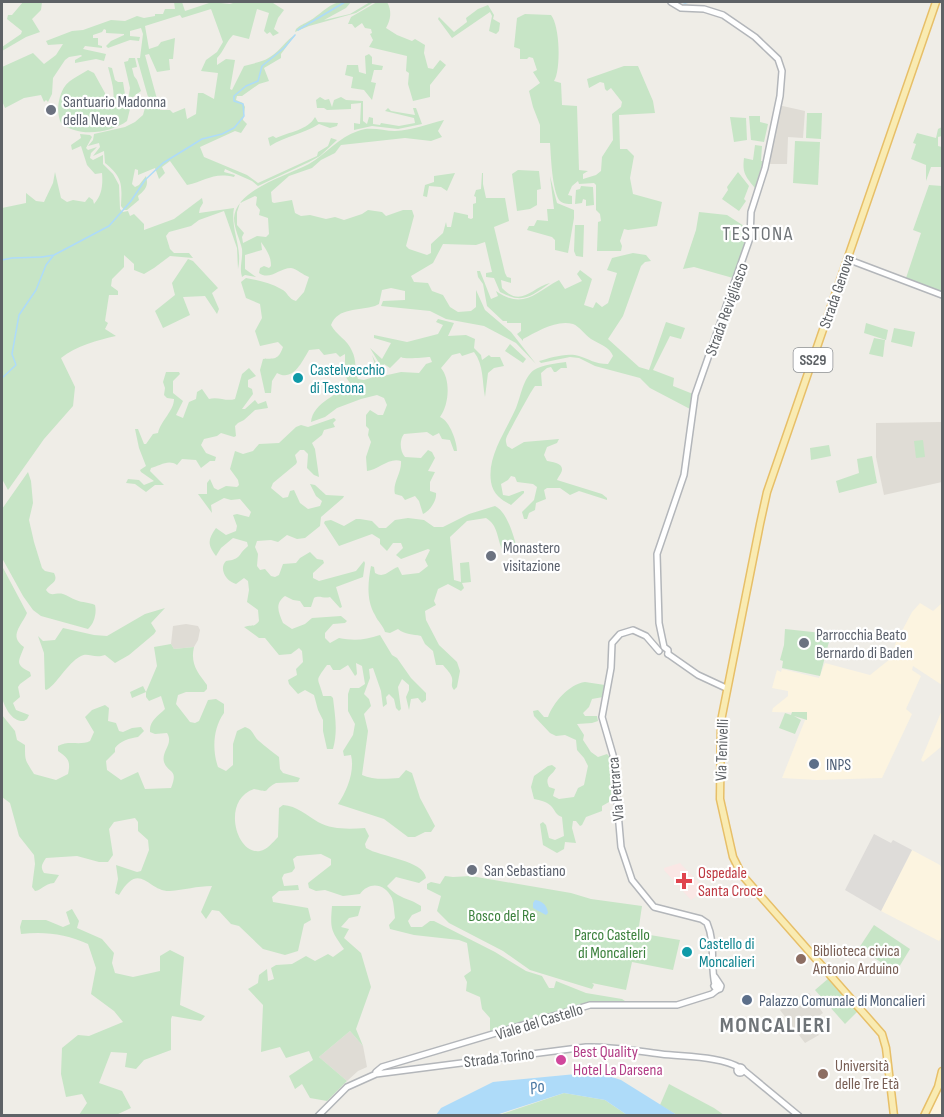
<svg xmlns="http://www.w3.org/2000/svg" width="944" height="1117" viewBox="0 0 944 1117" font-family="'Sofia Sans Condensed',sans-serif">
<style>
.commercial{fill:#fcf4e0}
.industrial{fill:#dedcd9}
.education{fill:#dfdcd5}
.medical{fill:#fae7e5}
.green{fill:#c7e5c6;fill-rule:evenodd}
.water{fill:#aedbf9}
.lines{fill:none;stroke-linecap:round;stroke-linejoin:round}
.stream{stroke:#aedbf9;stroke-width:1.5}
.secondary-casing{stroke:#b3b6ba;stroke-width:8}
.primary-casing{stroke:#e7bf68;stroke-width:9}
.secondary{stroke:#fff;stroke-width:5}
.primary{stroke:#f9ebb2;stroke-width:6}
.worship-dot{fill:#6b7280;stroke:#fff;stroke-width:2}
.culture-dot{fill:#0f9aa8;stroke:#fff;stroke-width:2}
.service-dot{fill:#5c6f8a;stroke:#fff;stroke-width:2}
.health-dot{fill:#e0444e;stroke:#fff;stroke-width:2}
.education-dot{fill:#8d6e63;stroke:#fff;stroke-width:2}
.hotel-dot{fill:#d1479c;stroke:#fff;stroke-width:2}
.labels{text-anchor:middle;stroke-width:4.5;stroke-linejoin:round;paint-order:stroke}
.shield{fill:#fff;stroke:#8e9194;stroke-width:1.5}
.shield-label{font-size:15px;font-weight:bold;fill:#5e6266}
.worship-label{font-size:16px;fill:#5b616d;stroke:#fff;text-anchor:start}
.street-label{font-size:16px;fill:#5e6266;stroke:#fff}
.culture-label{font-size:16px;fill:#0d838f;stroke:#fff;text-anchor:start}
.service-label{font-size:16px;fill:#4e5e75;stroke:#fff;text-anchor:start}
.health-label{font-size:16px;fill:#be3a42;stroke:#fff;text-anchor:start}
.park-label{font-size:16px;fill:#3b803c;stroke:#fff}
.education-label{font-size:16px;fill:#785e54;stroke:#fff;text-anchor:start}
.hotel-label{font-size:16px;fill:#b23c85;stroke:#fff;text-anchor:start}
.water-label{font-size:18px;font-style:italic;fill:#4776a2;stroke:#fff}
.quarter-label{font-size:20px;letter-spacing:1.5px;fill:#6f7478;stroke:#fff}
.district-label{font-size:22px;font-weight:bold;letter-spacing:1.5px;fill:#6f7478;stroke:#fff}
</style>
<rect width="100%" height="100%" fill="#efede7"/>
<g class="commercial">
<path d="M 920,603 L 933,611 L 942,603 L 942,685 L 913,666 L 912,670 L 921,676 L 906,709 L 912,714 L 882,778 L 817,780 L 782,778 L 805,720 L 807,720 L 807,713 L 772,712 L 773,708 L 788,696 L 788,691 L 772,688 L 777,670 L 781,672 L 782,669 L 819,678 L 825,663 L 870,675 L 890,659 L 896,642 L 912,612 Z"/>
<path d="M 942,710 L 942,746 L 923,762 L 921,760 Z"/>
<path d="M 912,850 L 940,865 L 942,869 L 942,936 L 939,941 L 881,911 Z"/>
<path d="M 942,1080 L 942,1115 L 926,1116 Z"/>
</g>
<path class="industrial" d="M 874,834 L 891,843 L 893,840 L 912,850 L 881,911 L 845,890 Z"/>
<g class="education">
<path d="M 778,105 L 805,111 L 803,138 L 788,137 L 787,164 L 769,164 L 771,159 L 770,148 Z"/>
<path d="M 942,422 L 942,482 L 884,495 L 876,457 L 876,423 Z"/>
<path d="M 186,624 L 198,626 L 200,630 L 198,640 L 194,647 L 174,649 L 171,644 L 173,626 Z"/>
<path d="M 809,993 L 823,1013 L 810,1022 L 819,1035 L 805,1043 L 780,1010 Z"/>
<path d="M 350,1031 L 363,1046 L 367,1067 L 358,1071 L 347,1081 L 319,1057 Z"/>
</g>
<path class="medical" d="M 680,863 L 699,883 L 708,888 L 691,900 L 664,870 L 664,868 Z"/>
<g class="green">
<path d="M 23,2 L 42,2 L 41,10 L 32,19 L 40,32 L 26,37 L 2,51 L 2,47 L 21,34 L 22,31 L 7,19 L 8,15 L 12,15 Z"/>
<path d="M 174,2 L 182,2 L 185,11 L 212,2 L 230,4 L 236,2 L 265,2 L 273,3 L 284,10 L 278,18 L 274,29 L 279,33 L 273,36 L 270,32 L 267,34 L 264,31 L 269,13 L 257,9 L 249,39 L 233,35 C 226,42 224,51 217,58 L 217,65 L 226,59 L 235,60 L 230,89 L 232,90 L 244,66 C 253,63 261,63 270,57 C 280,51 286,40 296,34 L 281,54 L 281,58 L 264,68 L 269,81 L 259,84 L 242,96 L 237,96 L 236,100 L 243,103 L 245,107 L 243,120 L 247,124 L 241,133 L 235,131 L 200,147 L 204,157 L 247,175 L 258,183 L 317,156 L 318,152 L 328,146 L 331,138 L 337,140 L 320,156 L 309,162 L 258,186 L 252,181 L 225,169 L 224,172 L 235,175 L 234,177 C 213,172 206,181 187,185 L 170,161 L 162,167 L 165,173 L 159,179 L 155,168 L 138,175 L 138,170 L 135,169 L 132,184 L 135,187 L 139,185 L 146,176 C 149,186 145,190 138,196 L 139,200 L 127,210 L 124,210 L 121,206 C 122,184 123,178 105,163 L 104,151 L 93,156 L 100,147 L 99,143 L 88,146 L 93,140 L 94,134 L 125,127 L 135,122 L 143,115 L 148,97 L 137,58 L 140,58 L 143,34 L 141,28 L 130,31 L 130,36 L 140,37 L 139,41 L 130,40 L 108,48 L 106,46 L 111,41 L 124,35 L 124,34 L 106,33 L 106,30 L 104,29 L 102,32 L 93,35 L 93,38 L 98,38 L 98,45 L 102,46 L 102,48 L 85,46 L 83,49 L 106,54 L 104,61 L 96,59 L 75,63 L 75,60 L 82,56 L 81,55 L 69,57 L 65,60 L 53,78 L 52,94 L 48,102 L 46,100 L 44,102 L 41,95 L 24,98 L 5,108 L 2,101 L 2,67 L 33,53 L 44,64 L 56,55 L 63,44 L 48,45 L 46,41 L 72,31 L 83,30 L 111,20 L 125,21 L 137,16 L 144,18 L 155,16 L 155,14 L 163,14 L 165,9 L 175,9 ZM 211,9 L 223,42 L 217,52 L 206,60 L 201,71 L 218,73 L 214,99 L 203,93 L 198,93 L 196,114 L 187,119 L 185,108 L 173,113 L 170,110 L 160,110 L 145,55 L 149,54 L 157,72 L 170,70 L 169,59 L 173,59 L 175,38 L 161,42 L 158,46 L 149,49 L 145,26 L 180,15 L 182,18 Z"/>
<path d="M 339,2 L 351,2 L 346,8 L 324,20 L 350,14 L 370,2 L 374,2 L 356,13 L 309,26 L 295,32 L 296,29 C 300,25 304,24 309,21 C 320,15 326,6 339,2 Z"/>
<path d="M 377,2 L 387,2 C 392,11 391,19 386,28 L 397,35 L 412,41 L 415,39 L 425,45 L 424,53 L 428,68 L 433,69 L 440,60 L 446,65 L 430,85 L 430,97 L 413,101 L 408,84 L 409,73 L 406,71 L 407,56 L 369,47 L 373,40 L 370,34 L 372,33 L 371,29 L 365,28 L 362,23 L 355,28 L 352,24 L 348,24 L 351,17 Z"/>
<path d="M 488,5 L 494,15 L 493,19 L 500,23 L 499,31 L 496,34 L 489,31 L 492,16 L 490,12 L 452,38 L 438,19 L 439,17 L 454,32 L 467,22 L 466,18 L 478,9 Z"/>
<path d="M 525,14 L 551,15 C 560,26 561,70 554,81 L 561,83 L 562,105 L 577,106 L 579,170 L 588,171 L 583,174 L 583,179 L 596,175 L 601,171 L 602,157 L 613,140 L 612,114 L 621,107 L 622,102 L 611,88 L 607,91 L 605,89 L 604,83 L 600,82 L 589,88 L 587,79 L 624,66 L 638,66 L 653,101 L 655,113 L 619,115 L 620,149 L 627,149 L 634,156 L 630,178 L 633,194 L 662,202 L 657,226 L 628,230 L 624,229 L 620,241 L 622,246 L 621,251 L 597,251 L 598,222 L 601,221 L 600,214 L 596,210 L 596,185 L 594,183 L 579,184 L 578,181 L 572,186 L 568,195 L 572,196 L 572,204 C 568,204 562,204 559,200 C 552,188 551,157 550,143 L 540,143 L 540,125 L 533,107 L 529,91 L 540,83 L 533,72 L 537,70 L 533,58 L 529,57 L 527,59 L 520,59 L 520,49 L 514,47 L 517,18 Z"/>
<path d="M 369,54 L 372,57 L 372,64 L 383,66 L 382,70 L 374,70 L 371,82 L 376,83 L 372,100 L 364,90 L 351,88 L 353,77 L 345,75 L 347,65 L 358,65 L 359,72 L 366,74 L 365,56 Z"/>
<path d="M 129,58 L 135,58 L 137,67 L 132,68 L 134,76 L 137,80 L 141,91 L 133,97 L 127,121 C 111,133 78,138 61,123 C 55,110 59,89 70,81 C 75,77 82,74 88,70 L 94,73 L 105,93 L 105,104 L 108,110 L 113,106 C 115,90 112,83 108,67 L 112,68 L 115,80 L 118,82 L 123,82 L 127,107 L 130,88 L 124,62 L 128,61 Z"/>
<path d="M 320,97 L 325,100 L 329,99 L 332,107 L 334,100 L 341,97 L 346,100 L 363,101 L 363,121 L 367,124 L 369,117 L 373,118 L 373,124 L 380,125 L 381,123 L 399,126 L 415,123 L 414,118 L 385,111 L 388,108 L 391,111 L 415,115 L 413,108 L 416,108 L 422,124 L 398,129 L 372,126 L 354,130 L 354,123 L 360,124 L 361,103 L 351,104 L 351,109 L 327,110 L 324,108 L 317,108 L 316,100 Z"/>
<path d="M 807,113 L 822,113 L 821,139 L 806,138 Z"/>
<path d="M 749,116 L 760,116 L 760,122 L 768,124 L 764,142 L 751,140 Z"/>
<path d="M 315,117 L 318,122 L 338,123 L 337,126 L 330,128 L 319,124 C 303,134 286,136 270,146 L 268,138 L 273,136 L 276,138 C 289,132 308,130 315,117 Z"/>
<path d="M 730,117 L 746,118 L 747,140 L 734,142 Z"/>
<path d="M 444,120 L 438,131 L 442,137 L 431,141 L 405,138 L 341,145 L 335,153 L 321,160 L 312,168 L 289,176 L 271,192 L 272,202 L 274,203 L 292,200 L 295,213 L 301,216 L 310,215 L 326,219 L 335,217 L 344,220 L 362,214 L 368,210 L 382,212 L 386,216 L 403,210 L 412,210 L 414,216 L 406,246 L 409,249 L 427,255 L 431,253 L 431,244 L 443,233 L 446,222 L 447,227 L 451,227 L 454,212 L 468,215 L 468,218 L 471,219 L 473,218 L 473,204 L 476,203 L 476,197 L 474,196 L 476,190 L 481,189 L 482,173 L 483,173 L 483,184 L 486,198 L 505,198 L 509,221 L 494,227 L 505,273 L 507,277 L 511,278 L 511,283 L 501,280 L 502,288 C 521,308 531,288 550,283 C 530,297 523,304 500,292 L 494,278 L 486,277 L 486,273 L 492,272 L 485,242 L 476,245 L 443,244 L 433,263 L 411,276 L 414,282 L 428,283 L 432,291 L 443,295 L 450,307 L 458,312 L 471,311 L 476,307 L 476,290 L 485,310 L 511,332 L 536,364 L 516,343 L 484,326 L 446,319 L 430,311 L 381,306 L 383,301 L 405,300 L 405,291 L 391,288 L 382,290 L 379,304 L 375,306 C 359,311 338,307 331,325 C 336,335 348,340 352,351 C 357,360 354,370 358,379 L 364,380 L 377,376 L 377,371 L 372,355 L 383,376 L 401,372 L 419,373 L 426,364 L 432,362 L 430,357 C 424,357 406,360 401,357 L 390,368 L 384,364 L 382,368 L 370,348 L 382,359 L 391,343 L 374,338 L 374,335 L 407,342 L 438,334 L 443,325 L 436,322 L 438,319 L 454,323 L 448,336 L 466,335 L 475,339 L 474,348 L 481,355 L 482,360 L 489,355 L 491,357 L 500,357 L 504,366 L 494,368 L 488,373 L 485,397 C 482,382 484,365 474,352 L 462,356 L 460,353 L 452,355 L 441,368 C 451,380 449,405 440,417 C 450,421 457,442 457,451 L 454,451 L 450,440 L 442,439 L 439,433 L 433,436 L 427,432 L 404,434 C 399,440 400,452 405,457 L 421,458 L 428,450 L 432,452 L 435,458 L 428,471 L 435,472 L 430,482 L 430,491 L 436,493 C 437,500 430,511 423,514 L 419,501 L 415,496 L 405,500 L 402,496 L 395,494 C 392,483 402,473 401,461 C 389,457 378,470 367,471 L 366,457 L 371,442 L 368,435 L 369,429 L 366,426 L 366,415 L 370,410 L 378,415 L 383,415 L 387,405 L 384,398 L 377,395 L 361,399 L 337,408 L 325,417 L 311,422 C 313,402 339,395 350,383 L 345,376 L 345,354 L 340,357 L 336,353 L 324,355 L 319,349 L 309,350 C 302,362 293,382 277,373 L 272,381 L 271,393 L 265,393 L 260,370 L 263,359 C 274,358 278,361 283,347 L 278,342 L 260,346 L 255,331 L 262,318 L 260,304 L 246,298 L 241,282 L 246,278 C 258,280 271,283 281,289 C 288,292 288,299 296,301 L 304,292 L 309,277 C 303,275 297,269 291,268 C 279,268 270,281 259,273 L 260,268 L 264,266 L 269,268 L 271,266 C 271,256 267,251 261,242 L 262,250 L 245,255 L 245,269 L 256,277 L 245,275 L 242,277 C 239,268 243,259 242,249 C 240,239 234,229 234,218 C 236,189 287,176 309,164 C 326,154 339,137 358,131 C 370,126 383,131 395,131 C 412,130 428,124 444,120 ZM 255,196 L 257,197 L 256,205 L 260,210 L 259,215 L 268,218 L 269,234 L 266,237 L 257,236 L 243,243 L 242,237 L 244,233 L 237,225 L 237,212 L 240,203 Z"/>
<path d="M 942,124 L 942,136 L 938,137 L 938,146 L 942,147 L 942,167 L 931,167 L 926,181 L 926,165 L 911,159 L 916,144 L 913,143 L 917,133 L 936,138 L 938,129 L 942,127 Z"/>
<path d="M 80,134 L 90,135 L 92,137 L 86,148 L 88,150 L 97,147 L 91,153 L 90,158 L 93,160 L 103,155 L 103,164 L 113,174 L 119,185 L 120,209 L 123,212 L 128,211 L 130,216 L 134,214 L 144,224 L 144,230 L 174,219 L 202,198 L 203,203 L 200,208 L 199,213 L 234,208 C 230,229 243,248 238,269 L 237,248 L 224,211 L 199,220 L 191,226 L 169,232 L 166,236 L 170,249 L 174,253 L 189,253 L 193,258 L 170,256 L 154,268 L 144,274 L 134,270 L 134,264 L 124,255 L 124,267 L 112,279 L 111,286 L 118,291 L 118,295 L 109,295 L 105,321 L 108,323 L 105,329 L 116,336 C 98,340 76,346 61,358 L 75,387 L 73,406 L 44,439 L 8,490 L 2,479 L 2,208 L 26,203 L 26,193 L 36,201 L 44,202 L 53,183 L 55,172 L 61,198 L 67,202 L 73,200 L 85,202 L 89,197 L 93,200 L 94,204 C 102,195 103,185 102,173 L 95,174 L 87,165 L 81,146 L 72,150 L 71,145 L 81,138 Z"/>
<path d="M 795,141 L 820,142 L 818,185 L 793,183 Z"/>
<path d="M 755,145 L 762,146 L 761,161 L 763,161 L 755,188 C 746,177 742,173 744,158 L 753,160 Z"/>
<path d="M 518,170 L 539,171 L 541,189 L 537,190 L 537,205 L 530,209 L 517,211 L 512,174 Z"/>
<path d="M 738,172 L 749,186 L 744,199 L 746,201 L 739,211 L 722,199 L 728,190 L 727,187 Z"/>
<path d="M 455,173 L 447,191 L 441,187 L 429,186 L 427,197 L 423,196 L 425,185 L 434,182 L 434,176 Z"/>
<path d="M 550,176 L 557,203 L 574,210 L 574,218 L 568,253 L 555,250 L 555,240 L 552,237 L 527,230 L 529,226 L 534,226 L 537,220 L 548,221 L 547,209 L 554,209 Z"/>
<path d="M 929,185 L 942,186 L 942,293 L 906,278 L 921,233 L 913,230 Z"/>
<path d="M 581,186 L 593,187 L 594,205 L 586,206 L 586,200 L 583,199 L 582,203 L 575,204 L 576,190 L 580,189 Z"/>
<path d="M 699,212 L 727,215 L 747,228 L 747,241 L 733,278 L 694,267 L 683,269 L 696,230 Z"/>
<path d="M 575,225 L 584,225 L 583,257 L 576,256 L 574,251 Z"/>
<path d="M 633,253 L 646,255 L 651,261 L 645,262 L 641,266 L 623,316 L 608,339 L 639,367 L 649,370 L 666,322 L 685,328 L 681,339 L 670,336 L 653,370 L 674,378 L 673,386 L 693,394 L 690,409 L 650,388 L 640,378 L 595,366 L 579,358 L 570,357 L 541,363 L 539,361 C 549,358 568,352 579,356 C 589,359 595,364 608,364 L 613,356 C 610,347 599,344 591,339 C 585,335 579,326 573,324 C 557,319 536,332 523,339 L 523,341 L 517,334 L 521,331 L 521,323 L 507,323 L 507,321 L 503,321 L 487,306 L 483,284 L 478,277 L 477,271 L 480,271 L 491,299 L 498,296 L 496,291 C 523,310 535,293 559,280 L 565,289 L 582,281 L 577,274 L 580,270 L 592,279 L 584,305 L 593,308 L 596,302 L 602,307 L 608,303 L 617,273 L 607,270 L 612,258 Z"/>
<path d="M 188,259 L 193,261 L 218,288 L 212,293 L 219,309 L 217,314 L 205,296 L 183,297 L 190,315 L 163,328 L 155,311 L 175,295 L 172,283 Z"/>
<path d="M 866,323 L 888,330 L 886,340 L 864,333 Z"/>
<path d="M 894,328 L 915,332 L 912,347 L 891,342 Z"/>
<path d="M 874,338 L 885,340 L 883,357 L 869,354 Z"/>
<path d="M 510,344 L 526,359 L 523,363 L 505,351 Z"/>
<path d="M 566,362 L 567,368 L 561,368 L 556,372 L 554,372 L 551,367 L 547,368 L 541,373 L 542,386 L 535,386 C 532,389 509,432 507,436 C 505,441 506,441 507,446 L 512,449 L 524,442 L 559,439 L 557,443 L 547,447 L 544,455 L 547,461 C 552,462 566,463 561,473 C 560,475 558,477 557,480 L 602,494 L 607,498 L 607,500 L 579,491 L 570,495 L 560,488 L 547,488 L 544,490 L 546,499 L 536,503 L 535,510 L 529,513 L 527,519 L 524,519 L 522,512 L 534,500 L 537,487 L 533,484 L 517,482 L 515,477 L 511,476 L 508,480 L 501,484 L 503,495 L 509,496 L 522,491 L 524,491 L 524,493 L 511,505 C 502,500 493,495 491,482 C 487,456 506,431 516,408 C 521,396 523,378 534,370 C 542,365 557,363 566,362 Z"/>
<path d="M 249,368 L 256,376 L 248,380 L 248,387 L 252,389 L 253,394 L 242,409 L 245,409 L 255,400 L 258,404 L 266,401 L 268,408 L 255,410 L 244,420 L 238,423 L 235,426 L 236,436 L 234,437 L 221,433 L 217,436 L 204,439 L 201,445 L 206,453 L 216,457 L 215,461 L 210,461 L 201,468 L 196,460 L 182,459 L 177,465 C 168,459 160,466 151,468 L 150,471 L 164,485 L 155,485 L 146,492 L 135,484 L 126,483 L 128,479 L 139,480 L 144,485 L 154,481 L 141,472 L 140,470 L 146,466 L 139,448 L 135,429 L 138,429 L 144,444 L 146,444 L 153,434 L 158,433 C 161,420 174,411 174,399 L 167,398 L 164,395 L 165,388 L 163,382 L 166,372 L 179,372 L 180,374 L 173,381 L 173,393 L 183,401 L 176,415 L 183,418 L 189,402 L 196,399 L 197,392 L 202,389 L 209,399 C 218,396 226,402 235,399 L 242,374 Z"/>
<path d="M 334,418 L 336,420 L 333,423 L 335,427 L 324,430 L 322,435 L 312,443 L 315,449 L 319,477 L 314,475 L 307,468 L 308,454 L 304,450 L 300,450 L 295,455 L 297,462 L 296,464 L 273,483 L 271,488 L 283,498 L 288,497 L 290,491 L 294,490 L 300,503 L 308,509 L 320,506 L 322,501 L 316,496 L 310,484 L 315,485 L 326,495 L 344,496 L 343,498 L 321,517 L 320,526 L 305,538 L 297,539 L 287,535 L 278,542 L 271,540 L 257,541 L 255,547 L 258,554 L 257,566 L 260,570 L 265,569 L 271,576 L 275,577 L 279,575 L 283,564 L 296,563 L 300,558 L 310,552 L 317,559 L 323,560 L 324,563 L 313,573 L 313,578 L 319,581 L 356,571 L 364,561 L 365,563 L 363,577 L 336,587 L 342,607 L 340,608 L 330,597 C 324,599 319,595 314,598 L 311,607 L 304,607 L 300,601 L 293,600 L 285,596 C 274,604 279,613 283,623 L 292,629 L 305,624 L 312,618 L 341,616 L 347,621 L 345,623 L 333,624 L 325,633 L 325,638 L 330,643 L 339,638 C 354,641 365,640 380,635 L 392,655 L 397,658 L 411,678 L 426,693 L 426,700 L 422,703 L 418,698 L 411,699 L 409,710 L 406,697 L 409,690 L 409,685 L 402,679 L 398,687 L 401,709 L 399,711 L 396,708 L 394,699 L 389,694 L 386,697 L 387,704 L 383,707 L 381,691 L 373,668 L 369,669 L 370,678 L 364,694 L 369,699 L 371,706 L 364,714 L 368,731 L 362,775 C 372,780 387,779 399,778 L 406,770 L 412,773 L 420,798 L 435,826 L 431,832 L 425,832 L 415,837 L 408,837 L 384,819 L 338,804 C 347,791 355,771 351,755 L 344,756 L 343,751 L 353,735 L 355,724 L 348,711 L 348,694 L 350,688 L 359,688 L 365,684 L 362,666 L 356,663 L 357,674 L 355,676 L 348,665 L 340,670 L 333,670 L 330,665 L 327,665 C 314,683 318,676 323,696 L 331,696 L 333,698 C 335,716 338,731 333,749 L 327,749 L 323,731 L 323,720 L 318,710 L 314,695 L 305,690 L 298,694 L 289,684 L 288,680 L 297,675 L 296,669 L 303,662 L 302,651 L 299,648 L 291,654 L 279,655 L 265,638 L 259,638 L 244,627 C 251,624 254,628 259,621 L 258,610 L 247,602 L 249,590 L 248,581 L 244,578 L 236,584 C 227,582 218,569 226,561 C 242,559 237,555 248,546 L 247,542 L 233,538 L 221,548 L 216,556 C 207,545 208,539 216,528 L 226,535 L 236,531 L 237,526 L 233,515 L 237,514 L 249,517 L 251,512 L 240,499 L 231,500 L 224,498 L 211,505 L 212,513 L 198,494 L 207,494 L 207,483 L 210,479 L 214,488 L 218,490 L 226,486 L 237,487 L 239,485 L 238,480 L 230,469 L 235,451 L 243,454 L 253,451 L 259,444 L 279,443 L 296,427 L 301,425 L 308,427 Z"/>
<path d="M 923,440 L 925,457 L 916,458 L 914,441 Z"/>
<path d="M 829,445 L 831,456 L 811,460 L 810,448 Z"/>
<path d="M 872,456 L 877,483 L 839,493 L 836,481 L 859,473 L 857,459 Z"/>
<path d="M 28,472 L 31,481 L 33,503 L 29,520 L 34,542 L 42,568 L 45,571 L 54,573 C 59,583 50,583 46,590 C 52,598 55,592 63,594 C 67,595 72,599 76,600 C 83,603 89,602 95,605 C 97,613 94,624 88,629 L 41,616 L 33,610 L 23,596 L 2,558 L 2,509 Z"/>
<path d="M 495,506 C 506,511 513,533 516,545 L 515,548 L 502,549 C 497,538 498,525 486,518 L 467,521 L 450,537 L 454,580 L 461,582 L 460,563 L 469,562 L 471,582 L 462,583 L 464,588 L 461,591 L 448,584 L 438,589 L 434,601 L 436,605 L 425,611 L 426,620 L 439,645 L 457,662 L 460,671 L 457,687 L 454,690 C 450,685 453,684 452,678 C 451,673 446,669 443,665 L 436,665 L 433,651 L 425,644 L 421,636 C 413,634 405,635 398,629 L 390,633 L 385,632 C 383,625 378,622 375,615 C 366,600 368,582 371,566 L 374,567 L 375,573 C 385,579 390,569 398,567 L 402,575 L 419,573 L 428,566 L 425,560 L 430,550 L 428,549 L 401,559 L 396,555 L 403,548 L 401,543 L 393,543 L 387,551 L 380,544 L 380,539 L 372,534 L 339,546 L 324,523 L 325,521 L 331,520 L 344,526 L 356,519 L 360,519 L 372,521 L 379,528 L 386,528 L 395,520 L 408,518 L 424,520 L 434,527 L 443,527 L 469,514 Z"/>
<path d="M 2,566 L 27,613 C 22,625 8,636 24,647 C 19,661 14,664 30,672 L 31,676 L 20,684 L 18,687 L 20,697 L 13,703 L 16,710 L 29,715 L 27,719 L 24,721 C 12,722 5,708 2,698 Z"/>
<path d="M 165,608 L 151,623 L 156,631 L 154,634 L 129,655 L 115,663 L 105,655 C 94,659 88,652 81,656 C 67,663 55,687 46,690 L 45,689 L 44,653 L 38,636 L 43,641 L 55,640 L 63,628 L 94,635 L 107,636 L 145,614 Z"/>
<path d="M 785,629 L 831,634 L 820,676 L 782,668 L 783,661 L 780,660 L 784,645 Z"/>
<path d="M 171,644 L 174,649 L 194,647 C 190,664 198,673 207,685 L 207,689 L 204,692 L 186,692 L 178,695 L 176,704 L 190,722 L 195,723 L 199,721 L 208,700 L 216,699 L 224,704 L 224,713 C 213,728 212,750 218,767 L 226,771 L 233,765 L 233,744 L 237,731 L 245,727 C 254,730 253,736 259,741 C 265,746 272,752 279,757 L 280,769 L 283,773 L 300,778 L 298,782 L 276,783 C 261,791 273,793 254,789 C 221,800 236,855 260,851 C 267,850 273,842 278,837 L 279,808 L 283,805 C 297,806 306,815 318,822 C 332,830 350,829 365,828 L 369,836 L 365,844 L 366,848 C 380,857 424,860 426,878 L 419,883 L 396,877 L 387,886 C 400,900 408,897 421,906 L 421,911 L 412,915 L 408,921 L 411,927 L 422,927 L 430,921 L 434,921 L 495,952 L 526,971 L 542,976 L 549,988 L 554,988 L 556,981 L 586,993 L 622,999 L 625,1001 L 590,1004 L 490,1031 L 490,1018 L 482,1009 L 480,997 L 466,991 L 467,982 L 464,976 L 471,971 L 467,943 L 459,940 L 414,935 L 390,929 L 389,925 L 395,918 C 394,911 394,904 392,898 C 385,883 369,881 360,894 L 343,896 L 325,890 L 316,891 L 309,888 L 308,883 L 331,865 L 331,859 L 321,854 L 297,856 L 293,859 L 295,868 L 292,872 L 284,874 L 282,878 L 284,886 L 298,885 L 299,890 L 279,891 L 272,897 L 273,902 L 308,908 L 311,920 L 304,924 L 298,951 L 285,955 L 263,949 L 239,926 L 231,924 L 219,911 L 212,910 L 206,919 L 201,912 L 212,886 C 197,886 184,890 170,891 C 148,892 140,859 119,895 L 115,893 L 118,879 L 116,865 L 137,872 L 141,871 L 149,850 L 148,840 L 138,831 L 138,822 L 135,818 L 114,822 L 109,829 L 113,855 L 108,862 L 99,862 L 77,856 L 46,858 C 42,864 40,867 44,873 L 59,875 L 54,883 C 44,884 42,890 35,891 L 32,887 L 35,864 L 34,855 L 19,836 L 10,803 L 2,797 L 2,715 L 15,731 L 17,740 L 25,745 C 25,762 25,759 34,774 L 56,780 L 68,774 C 71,761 68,758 58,751 L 58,746 C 69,740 80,746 90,741 L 94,732 L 85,717 L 92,710 L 105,705 L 109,708 L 108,721 L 116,723 L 119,731 L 123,732 L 132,728 L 141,727 L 144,731 L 138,737 C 130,738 120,741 115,748 L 115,752 L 106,761 L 107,770 L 121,780 L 138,772 L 145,789 L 171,788 C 179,768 168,774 164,762 C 161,751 174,744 167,733 L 155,734 L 150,732 C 149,721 158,716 165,709 L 161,696 L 149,701 L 146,697 L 146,692 L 132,698 L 130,692 L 143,686 L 146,692 L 157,666 L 154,647 Z"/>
<path d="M 585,682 L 605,685 L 603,697 L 592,699 L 589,707 L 583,713 L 585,716 L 597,716 L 598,721 L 592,723 L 577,724 L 584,735 L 583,740 L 591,752 L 598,757 L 607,754 L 610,757 L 612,792 L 609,802 L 602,806 L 602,811 L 586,817 L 582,825 L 580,826 L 576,821 L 573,821 L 572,828 L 576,843 L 565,842 L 564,849 L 557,853 L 543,845 L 540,824 L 543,822 L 546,825 L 549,838 L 555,840 L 564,836 L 562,817 C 555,814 556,812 552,807 C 548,802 540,800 534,799 L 531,787 L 534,776 L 548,766 L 552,765 L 556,768 C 552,776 544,776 549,787 L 555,789 L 553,796 L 559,799 L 574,797 L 578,788 L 584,785 L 588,766 L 584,758 L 577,750 L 576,740 L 565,735 L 556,736 L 550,733 L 534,716 L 533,711 L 538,710 L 544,717 L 548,717 C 553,703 569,684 585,682 Z"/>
<path d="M 792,712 L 807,712 L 807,720 L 794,716 L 801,720 L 795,734 L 779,728 L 785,713 L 791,715 Z"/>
<path d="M 445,876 L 453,877 L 471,876 L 571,893 L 591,899 L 642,906 L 638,933 L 680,940 L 673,970 L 632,962 L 626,990 L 592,983 L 594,985 L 592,989 L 530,970 L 503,951 L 449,923 L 437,911 L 441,896 L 427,889 L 427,884 L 431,882 L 440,884 Z"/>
<path d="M 332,906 L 361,906 L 358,916 L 349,918 L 341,927 L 349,929 L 344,938 L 361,953 L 371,987 L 356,1029 L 363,1046 L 350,1031 L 319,1057 L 347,1081 L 327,1101 L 310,1098 L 302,1084 L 295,1089 L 289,1076 L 313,1060 L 309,1051 L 286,1058 L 280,1047 L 261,1052 L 263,1005 L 248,989 L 258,983 L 259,975 L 267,969 L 268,981 L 274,979 L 271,968 L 276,965 L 292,964 L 306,956 L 315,961 L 328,954 L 333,957 L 344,949 C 331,930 330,930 332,906 Z"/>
<path d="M 72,909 L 79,921 L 77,928 L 102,939 L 114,953 L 112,963 L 115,973 L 133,977 L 160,971 L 160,956 L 170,950 L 184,957 L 180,1005 L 205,1016 L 201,1021 L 172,1016 L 171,1019 L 171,1050 L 144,1060 L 136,1069 L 125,1067 L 127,1053 L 111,1052 L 99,1083 L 122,1091 L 131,1108 L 116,1115 L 79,1115 L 87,1103 L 82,1094 L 66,1097 L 61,1074 L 62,1048 L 78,1035 L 89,1036 L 123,1022 L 114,1011 L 91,994 L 96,968 L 88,944 C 67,934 44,931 21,934 L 20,927 L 22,920 L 46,920 L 63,927 L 70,924 L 66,912 Z"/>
<path d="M 874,925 L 910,949 L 896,972 L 859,948 Z"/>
<path d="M 829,978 L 858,1011 L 845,1024 L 815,990 Z"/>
<path d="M 669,1084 L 714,1108 L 724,1115 L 677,1115 L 660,1105 Z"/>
<path d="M 564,1093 L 605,1100 L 627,1115 L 496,1116 Z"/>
</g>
<g class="water">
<path d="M 535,900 C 543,901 547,906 548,913 L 546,915 L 533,908 L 533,903 Z"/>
<path d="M 597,1072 L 621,1080 L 677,1115 L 627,1115 L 605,1100 L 564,1093 L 496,1115 L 436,1115 L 441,1108 L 493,1082 Z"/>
</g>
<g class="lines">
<g class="stream">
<path d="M 681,2 L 685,3 L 689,2"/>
<path d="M 298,30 L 345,2"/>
<path d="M 42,257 L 54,255 L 109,226 L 131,201 L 145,180 L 163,163 L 202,139 L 222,134 L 234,128 L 244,116 L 243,104 L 234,101 L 234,96 L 246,86 L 258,81 L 262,66 L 284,48 L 295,35"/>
<path d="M 2,260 L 12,258 L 42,257"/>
<path d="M 2,378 L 16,365 L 12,354 L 19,315 L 36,290 L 46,265 L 53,256"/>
</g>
<g class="secondary-casing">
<g id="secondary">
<path d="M 847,259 L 942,295"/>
<path d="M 659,651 L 646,636 L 633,630 L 620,634 L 612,643 L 611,668 L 602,717 L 613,755 L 621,847 L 632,880 L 654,907 L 701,919 L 707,923 C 716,944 710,964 715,985"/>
<path d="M 668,654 L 668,650 L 664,647 L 659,623 L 657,554 L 684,475 L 695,395 L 750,238 L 751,212 L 765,168 L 780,96 L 782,71 L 778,59 L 755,37 L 723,15 L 704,9 L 681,8 L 671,2"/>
<path d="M 668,654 L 698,675 L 726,688"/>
<path d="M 715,977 L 721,986 L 720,989 L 717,990 L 714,986 L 719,984"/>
<circle cx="740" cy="1070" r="3"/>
<path d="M 741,1068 L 799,1116"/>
<path d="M 376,1072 L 382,1067 L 590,1005 L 677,1005 L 712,994 L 717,990"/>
<path d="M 318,1116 L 347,1087 L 376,1074 L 586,1047 C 611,1046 636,1051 661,1054 C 683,1057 721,1056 740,1068"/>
</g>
</g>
<g class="primary-casing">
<g id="primary">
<path d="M 894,1116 L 886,1048 L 882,1034 L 742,875 L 733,857 L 720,799 L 721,721 L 760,524 L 767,492 L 936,2"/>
<path d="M 924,1116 L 938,1087 L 942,1071"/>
</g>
</g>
<use href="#secondary" class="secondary"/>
<use href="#primary" class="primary"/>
</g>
<g class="worship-dot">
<circle cx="51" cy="110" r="6"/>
<circle cx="491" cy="556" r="6"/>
<circle cx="804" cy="643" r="6"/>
<circle cx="472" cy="870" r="6"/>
</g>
<g class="culture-dot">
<circle cx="298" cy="378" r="6"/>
<circle cx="687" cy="952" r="6"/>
</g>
<g class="service-dot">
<circle cx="814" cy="764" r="6"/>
<circle cx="747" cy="1000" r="6"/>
</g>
<path class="health-dot" d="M681 872h6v6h6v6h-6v6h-6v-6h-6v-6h6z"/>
<g class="education-dot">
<circle cx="801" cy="959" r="6"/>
<circle cx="823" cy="1074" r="6"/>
</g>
<circle class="hotel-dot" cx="561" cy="1060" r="6"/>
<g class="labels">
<rect class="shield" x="793.5" y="348" width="39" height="24" rx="4.5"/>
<g class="shield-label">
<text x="813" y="365">SS29</text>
</g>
<g class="worship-label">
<text x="63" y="107">Santuario Madonna<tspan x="63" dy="18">della Neve</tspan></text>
<text x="503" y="553">Monastero<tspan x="503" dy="18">visitazione</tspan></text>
<text x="816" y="640">Parrocchia Beato<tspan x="816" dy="18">Bernardo di Baden</tspan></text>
<text x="484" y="876">San Sebastiano</text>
</g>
<g class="street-label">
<text transform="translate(836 291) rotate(-71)" y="6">Strada Genova</text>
<text transform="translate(726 309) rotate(-70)" y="6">Strada Revigliasco</text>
<text transform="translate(721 750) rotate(-88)" y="6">Via Tenivelli</text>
<text transform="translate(615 789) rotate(-95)" y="6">Via Petrarca</text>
<text transform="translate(539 1021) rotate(-17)" y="6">Viale del Castello</text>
<text transform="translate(499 1057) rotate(-7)" y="6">Strada Torino</text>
</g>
<g class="culture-label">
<text x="310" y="375">Castelvecchio<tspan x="310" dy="18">di Testona</tspan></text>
<text x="699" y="949">Castello di<tspan x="699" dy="18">Moncalieri</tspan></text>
</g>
<g class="service-label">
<text x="826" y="770">INPS</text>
<text x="759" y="1006">Palazzo Comunale di Moncalieri</text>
</g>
<g class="health-label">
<text x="698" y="878">Ospedale<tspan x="698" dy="18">Santa Croce</tspan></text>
</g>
<g class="park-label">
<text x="502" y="921">Bosco del Re</text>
<text x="612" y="940">Parco Castello<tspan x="612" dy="18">di Moncalieri</tspan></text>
</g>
<g class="education-label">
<text x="813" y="956">Biblioteca civica<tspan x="813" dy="18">Antonio Arduino</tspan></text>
<text x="835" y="1071">Università<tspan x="835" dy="18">delle Tre Età</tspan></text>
</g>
<g class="hotel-label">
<text x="573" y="1057">Best Quality<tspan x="573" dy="18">Hotel La Darsena</tspan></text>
</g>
<g class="water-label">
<text transform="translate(537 1087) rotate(-12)" y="6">Po</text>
</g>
<g class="quarter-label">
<text x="758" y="240">TESTONA</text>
</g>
<g class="district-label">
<text x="776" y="1032">MONCALIERI</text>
</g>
</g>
<rect width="944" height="1117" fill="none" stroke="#5e6266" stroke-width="6"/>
</svg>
